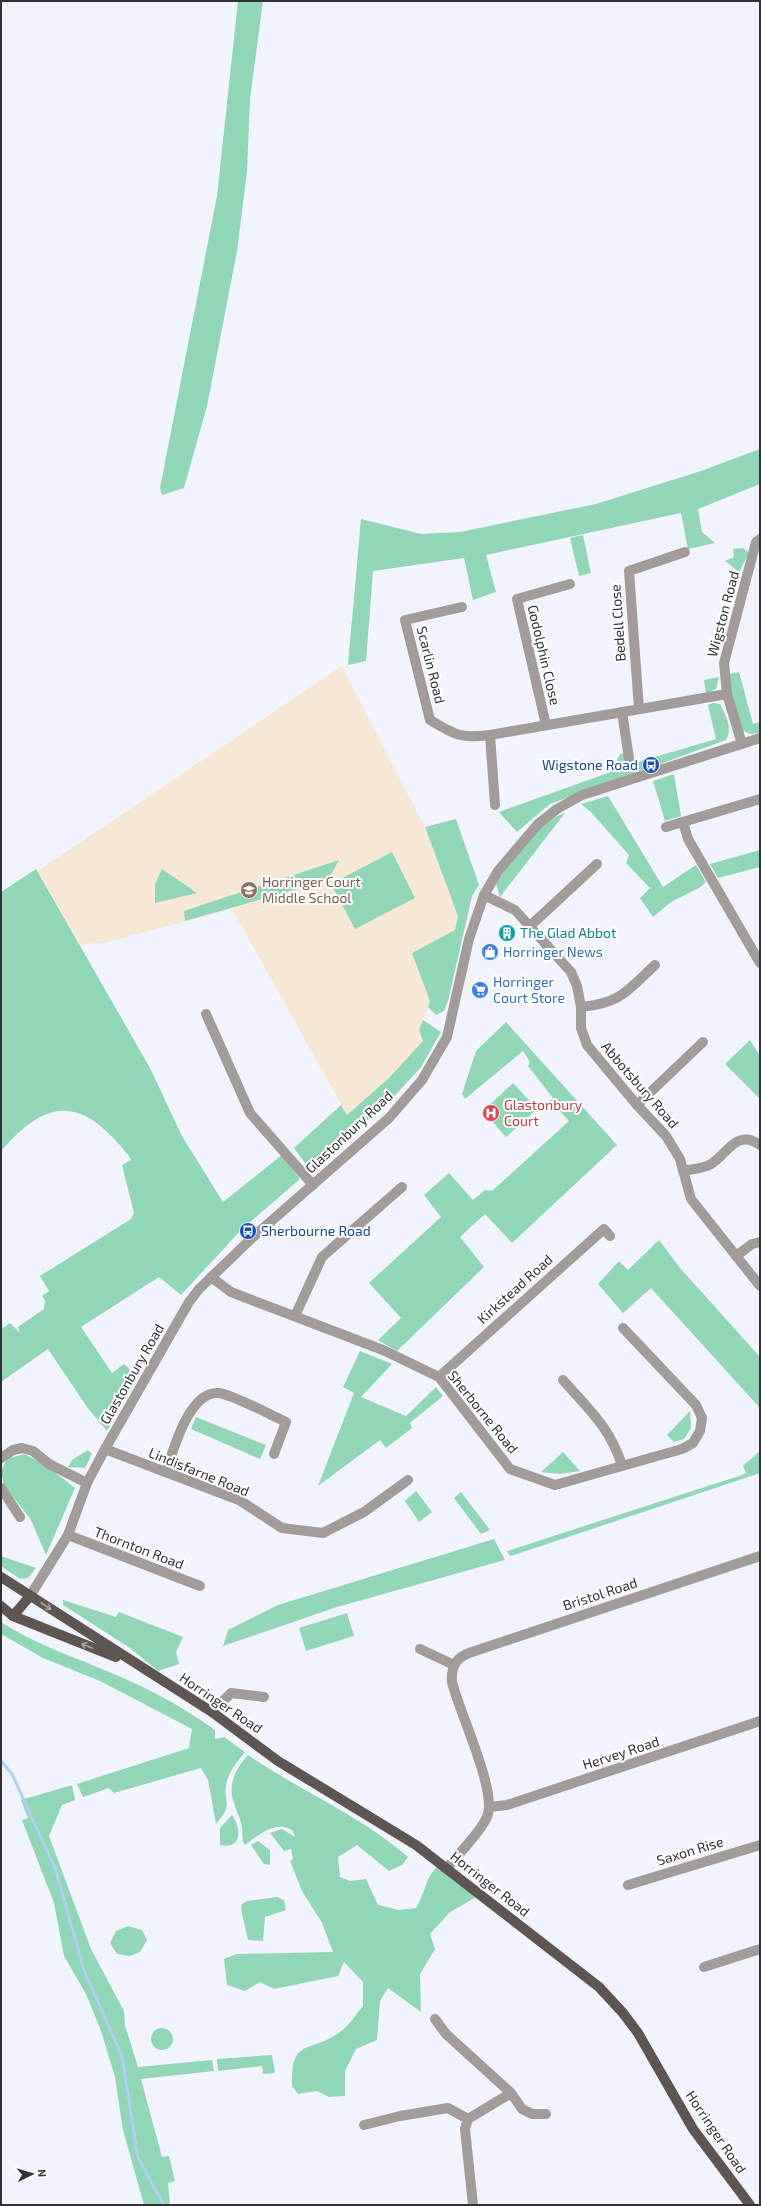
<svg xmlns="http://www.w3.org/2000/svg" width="761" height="2206" viewBox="0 0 761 2206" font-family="'Exo 2',sans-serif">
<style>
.education{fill:#f7e7d5}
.green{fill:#91d6b7}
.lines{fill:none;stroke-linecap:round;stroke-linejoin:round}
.stream{stroke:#afd0f4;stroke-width:3}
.minor{stroke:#a19c9a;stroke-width:10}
.primary{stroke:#5d5652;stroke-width:10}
.oneway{stroke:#a6a2a0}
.labels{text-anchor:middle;stroke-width:4;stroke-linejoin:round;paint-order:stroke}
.street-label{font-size:14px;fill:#313236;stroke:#fff}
.transit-label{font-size:14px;fill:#164399;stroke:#fff;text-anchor:end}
.education-label{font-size:14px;fill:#785e54;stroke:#fff;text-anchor:start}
.culture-label{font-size:14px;fill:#0d838f;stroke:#fff;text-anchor:start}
.shop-label{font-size:14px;fill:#366cbe;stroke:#fff;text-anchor:start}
.health-label{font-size:14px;fill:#be3a42;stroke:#fff;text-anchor:start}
</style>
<rect width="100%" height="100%" fill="#f1f3fd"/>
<path class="education" d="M 342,666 L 427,832 L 458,916 L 455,930 L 412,953 L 430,987 L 430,1001 L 419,1030 L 423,1041 L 389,1078 L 347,1115 L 232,909 L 104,943 L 80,944 L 38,871 Z"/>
<g class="green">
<path d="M 238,1 L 263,1 L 250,99 L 247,171 L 237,251 L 207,406 L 184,488 L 162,495 L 160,488 L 217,196 Z"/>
<path d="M 760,449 L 760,484 L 698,509 L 702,532 L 715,543 L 688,549 L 681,513 L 486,555 L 496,592 L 473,600 L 464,558 L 373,571 L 366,661 L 348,665 L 361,519 L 421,534 L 460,532 L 596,504 L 701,471 Z"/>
<path d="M 583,535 L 591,573 L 579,576 L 570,538 Z"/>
<path d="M 743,548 L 749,553 L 739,572 L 725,561 L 734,557 L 733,549 Z"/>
<path d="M 739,672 L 753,724 L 760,722 L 760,733 L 750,734 L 740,729 L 724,675 Z"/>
<path d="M 719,677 L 716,689 L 706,694 L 704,680 Z"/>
<path d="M 713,703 L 720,704 C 726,716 733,728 726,740 L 550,804 L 517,832 L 499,812 L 619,769 L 617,760 L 620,754 L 628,752 L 629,758 L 638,762 L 716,739 L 708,705 Z"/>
<path d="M 674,774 L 681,816 L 665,821 L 653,781 Z"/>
<path d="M 608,796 L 663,887 L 696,865 L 706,882 L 699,888 L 671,902 L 653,917 L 640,898 L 650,888 L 626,863 L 629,855 L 591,812 L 581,804 Z"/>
<path d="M 565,813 L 500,897 L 496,883 C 512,860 538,821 565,813 Z"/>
<path d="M 456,819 L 479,885 L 472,896 L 448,1001 L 444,1011 L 436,1015 L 428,1007 L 430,1001 L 412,953 L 455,930 L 458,916 L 425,827 Z"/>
<path d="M 760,850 L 760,867 L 718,878 L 710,864 Z"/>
<path d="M 392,852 L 415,898 L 355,929 L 331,884 Z"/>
<path d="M 339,860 L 330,876 L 321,882 L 185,921 L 184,911 Z"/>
<path d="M 36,869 L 150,1068 L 182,1136 L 223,1202 L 282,1155 L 300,1179 L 242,1229 L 181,1295 L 159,1277 L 81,1327 L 112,1373 L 124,1364 L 138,1377 L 107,1431 L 87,1407 L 48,1349 L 1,1382 L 1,1325 L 3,1328 L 10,1323 L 20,1333 L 18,1327 L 44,1309 L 45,1300 L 42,1296 L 49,1291 L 40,1276 L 131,1219 L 134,1213 L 122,1165 L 131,1160 L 129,1156 C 84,1099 50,1094 1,1151 L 1,892 Z"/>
<path d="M 162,869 L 197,893 L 155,903 L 155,884 Z"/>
<path d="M 423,1020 L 441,1032 L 421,1067 L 392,1099 L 310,1170 L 294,1148 L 341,1105 L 347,1115 L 389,1078 L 423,1041 L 419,1030 Z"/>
<path d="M 506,1022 L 617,1145 L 512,1243 L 485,1214 L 460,1237 L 484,1267 L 397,1351 L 378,1340 L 401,1318 L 369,1283 L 441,1217 L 424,1195 L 449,1173 L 473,1200 L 485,1190 L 492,1191 L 569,1121 L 550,1101 L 553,1098 L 528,1066 L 530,1062 L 523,1051 L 465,1099 L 462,1094 L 476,1051 Z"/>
<path d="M 750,1040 L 760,1056 L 760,1099 L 725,1064 Z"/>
<path d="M 513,1083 L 537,1109 L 506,1137 L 483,1111 Z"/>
<path d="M 659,1240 L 680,1268 L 760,1357 L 760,1408 L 651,1288 L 623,1313 L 598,1284 L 619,1261 L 628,1270 Z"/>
<path d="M 360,1351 L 392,1364 L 361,1397 L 406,1416 L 436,1387 L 443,1396 L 410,1423 L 412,1428 L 386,1448 L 380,1440 L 318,1486 L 354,1393 L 343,1387 Z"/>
<path d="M 690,1411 L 691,1428 L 684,1439 L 674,1442 L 667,1435 Z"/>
<path d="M 196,1417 L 266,1445 L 260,1459 L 191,1429 Z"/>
<path d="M 88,1450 L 92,1454 L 85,1468 L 68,1467 L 72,1460 Z"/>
<path d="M 760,1451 L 760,1473 L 520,1553 L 510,1556 L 507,1551 L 742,1475 L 746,1473 L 743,1466 Z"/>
<path d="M 563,1452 L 580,1471 L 560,1474 L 541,1472 Z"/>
<path d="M 24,1454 L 44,1464 L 75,1488 L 46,1555 L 31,1520 L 4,1485 L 1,1471 L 7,1459 Z"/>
<path d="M 416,1491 L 432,1512 L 419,1522 L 405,1501 Z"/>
<path d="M 461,1492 L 490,1530 L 481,1534 L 454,1498 Z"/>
<path d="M 494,1539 L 505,1560 L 337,1607 L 223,1646 L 228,1630 L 278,1605 Z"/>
<path d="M 1,1556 L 36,1568 L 28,1578 L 20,1579 L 1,1566 Z"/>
<path d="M 63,1600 L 116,1617 L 119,1612 L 183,1637 L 176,1652 L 179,1664 L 158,1671 L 130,1648 L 63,1605 Z"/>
<path d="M 347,1613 L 354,1636 L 306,1651 L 299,1628 Z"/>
<path d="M 1,1622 C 31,1642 64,1653 97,1667 C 138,1683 179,1704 215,1730 L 215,1739 L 224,1737 L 245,1752 C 238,1761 230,1770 227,1781 C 221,1804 236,1801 216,1824 L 208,1780 L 201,1768 L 114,1793 L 109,1788 L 83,1797 L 77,1784 L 189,1748 L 192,1729 L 100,1681 L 43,1658 L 1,1634 Z"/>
<path d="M 248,1755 C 300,1791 360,1815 408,1857 L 402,1865 L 389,1871 L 357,1845 L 338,1857 L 340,1877 L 350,1881 L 366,1879 L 378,1905 L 399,1910 L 416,1908 C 425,1894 425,1878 437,1867 L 478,1896 L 450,1912 L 430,1934 L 435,1949 L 420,1974 L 421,2012 L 388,1988 L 380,2001 L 377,2040 L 356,2049 L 345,2071 L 345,2096 L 329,2097 L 317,2091 L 298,2094 L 292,2086 C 291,2036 310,2054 340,2032 C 349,2026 356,2014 363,2006 L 363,1982 L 344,1962 L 338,1976 L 274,1989 L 260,1982 L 245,1991 L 227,1985 L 224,1959 L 236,1954 L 333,1952 L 322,1923 L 302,1891 L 290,1861 L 293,1859 L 291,1849 L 284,1851 L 270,1833 L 282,1829 L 295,1837 L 293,1831 C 278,1819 258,1835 245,1845 C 241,1840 243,1833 242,1827 C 241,1819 236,1811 234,1803 C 227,1785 236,1768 248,1755 Z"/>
<path d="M 72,1785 L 75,1800 L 62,1805 L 49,1836 L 91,1949 L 124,2011 L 125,2025 L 138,2067 L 212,2060 L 214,2071 L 141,2079 L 162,2157 L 169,2156 L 175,2181 L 168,2183 L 170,2205 L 144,2205 L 123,2130 L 115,2077 L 101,2031 L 86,1994 L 64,1956 L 54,1903 L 22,1820 L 28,1818 L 21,1800 Z"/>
<path d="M 232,1815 C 242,1829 242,1850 220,1845 L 220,1828 Z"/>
<path d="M 258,1841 L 270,1850 L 270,1865 L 264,1864 L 251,1845 Z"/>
<path d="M 277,1897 L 284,1900 L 286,1910 L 265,1917 L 263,1941 L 248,1940 L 241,1909 L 242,1904 L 247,1901 Z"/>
<path d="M 128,1926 L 142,1930 L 147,1940 L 140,1952 L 130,1956 L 117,1954 L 110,1943 L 116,1931 Z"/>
<circle cx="162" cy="2039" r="11"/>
<path d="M 272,2055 L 275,2073 L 263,2074 L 262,2066 L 218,2071 L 217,2059 Z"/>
</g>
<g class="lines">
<path class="stream" d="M 1,1761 L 12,1774 L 55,1868 L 84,1970 L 122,2056 L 138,2158 L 164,2205"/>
<g class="minor">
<path d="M 462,607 L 405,620 L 430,720 C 455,735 461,739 490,735 L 727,694"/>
<path d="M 639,709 L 629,571 L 685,552"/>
<path d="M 622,712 L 629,758"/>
<path d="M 546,725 L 517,599 L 570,584"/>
<path d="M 490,735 L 495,805"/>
<path d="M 742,744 L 727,694 L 724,663 L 756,542 L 760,539"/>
<path d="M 683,822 L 688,839 L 760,963"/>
<path d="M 666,827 L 760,799"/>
<path d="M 484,895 L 515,910 L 571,972 L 577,986 L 581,1007 L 581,1028 L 587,1045 L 637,1105 L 666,1136 L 680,1159 L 691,1199 L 760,1286"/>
<path d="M 530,926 L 597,864"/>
<path d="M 581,1007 C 621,1003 627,991 655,965"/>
<path d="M 206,1014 L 250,1113 L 313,1185"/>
<path d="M 637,1105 L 703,1042"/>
<path d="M 683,1171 C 692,1169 703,1169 711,1164 C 727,1155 736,1128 760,1145"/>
<path d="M 736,1256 L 752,1244 L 760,1242"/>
<path d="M 211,1277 L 231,1292 L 383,1350 L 439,1377 L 510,1469 L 555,1485 L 682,1449 L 693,1443 L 700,1431 L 702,1418 L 696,1405 L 623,1328"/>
<path d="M 295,1316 L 322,1257 L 402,1187"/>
<path d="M 439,1377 L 604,1229 L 610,1236"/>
<path d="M 563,1380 C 589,1410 609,1426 622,1465"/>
<path d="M 105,1449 L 239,1500 L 282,1528 L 323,1533 L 364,1512 L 408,1480"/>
<path d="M 1,1458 L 13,1450 L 22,1448 L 33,1451 L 49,1464 L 87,1483"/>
<path d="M 166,1472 C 173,1451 189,1390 219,1393 C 233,1395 271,1415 286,1422 L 274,1454"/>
<path d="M 1,1488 L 20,1517"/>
<path d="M 68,1535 L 200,1586"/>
<path d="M 30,1596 L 68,1535 L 87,1483 L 105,1449 L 189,1302 L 199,1289 L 252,1238 L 389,1118 L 422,1080 L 447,1037 L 469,939 L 484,895 L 498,871 L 538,824 L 557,809 L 582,795 L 760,738"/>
<path d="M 420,1649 L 454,1665"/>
<path d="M 212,1712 L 231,1693 L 264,1697"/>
<path d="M 490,1807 L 507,1805 L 760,1721"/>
<path d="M 447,1868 C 459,1853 480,1833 487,1817 C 498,1792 459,1712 452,1682 C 451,1668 455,1658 469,1653 L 760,1556"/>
<path d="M 628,1885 L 760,1845"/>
<path d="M 704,1967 L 760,1949"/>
<path d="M 435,2019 L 446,2034 L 511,2093 L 522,2109 L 532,2114 L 546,2114"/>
<path d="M 364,2125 L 400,2116 L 448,2108 L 468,2119"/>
<path d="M 473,2205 L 465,2129 L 468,2119 L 511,2093"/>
</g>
<g class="primary">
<path d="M 1,1577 L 212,1712 L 278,1761 L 416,1845 L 599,1987 L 623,2013 L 638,2033 L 693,2129 L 750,2205"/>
<path d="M 1,1606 L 13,1616 L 116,1657"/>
<path d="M 13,1616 L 30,1596"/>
</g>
</g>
<defs><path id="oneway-shaft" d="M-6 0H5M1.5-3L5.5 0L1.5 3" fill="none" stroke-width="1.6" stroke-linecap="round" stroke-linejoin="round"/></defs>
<g class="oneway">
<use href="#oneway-shaft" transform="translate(46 1606) rotate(33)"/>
<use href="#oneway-shaft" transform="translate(87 1646) rotate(-158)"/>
</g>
<defs>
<g id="bus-disc" transform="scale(0.9)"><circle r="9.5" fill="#1a4fb4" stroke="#fff"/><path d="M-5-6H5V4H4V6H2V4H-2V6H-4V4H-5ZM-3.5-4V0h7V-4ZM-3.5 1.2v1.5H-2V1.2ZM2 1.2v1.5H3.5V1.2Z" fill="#fff"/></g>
<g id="school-disc" transform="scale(0.9)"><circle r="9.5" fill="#8d6e63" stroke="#fff"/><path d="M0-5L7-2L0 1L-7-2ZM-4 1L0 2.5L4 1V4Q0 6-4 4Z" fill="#fff"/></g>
<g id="building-disc" transform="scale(0.9)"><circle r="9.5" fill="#0f9aa8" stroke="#fff"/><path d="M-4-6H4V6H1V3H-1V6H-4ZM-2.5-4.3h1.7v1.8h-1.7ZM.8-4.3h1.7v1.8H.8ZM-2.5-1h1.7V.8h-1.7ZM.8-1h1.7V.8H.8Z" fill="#fff"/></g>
<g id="shop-disc" transform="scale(0.9)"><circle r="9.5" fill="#3f7fe0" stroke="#fff"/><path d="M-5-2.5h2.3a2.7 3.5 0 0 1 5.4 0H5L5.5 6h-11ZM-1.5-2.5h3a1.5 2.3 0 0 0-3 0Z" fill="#fff"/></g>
<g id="supermarket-disc" transform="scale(0.9)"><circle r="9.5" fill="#3f7fe0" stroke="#fff"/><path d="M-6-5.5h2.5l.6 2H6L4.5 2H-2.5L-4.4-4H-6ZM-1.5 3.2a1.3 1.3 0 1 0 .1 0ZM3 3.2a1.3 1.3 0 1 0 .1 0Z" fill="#fff"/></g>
<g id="hospital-disc" transform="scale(0.9)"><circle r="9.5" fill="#e0444e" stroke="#fff"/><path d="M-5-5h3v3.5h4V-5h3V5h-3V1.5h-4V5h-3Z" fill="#fff"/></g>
</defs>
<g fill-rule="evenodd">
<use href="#bus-disc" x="651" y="765"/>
<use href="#school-disc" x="249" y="890"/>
<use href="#building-disc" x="507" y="933"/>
<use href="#shop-disc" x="490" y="952"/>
<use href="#supermarket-disc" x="480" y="990"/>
<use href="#hospital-disc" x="491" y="1113"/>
<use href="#bus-disc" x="248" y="1231"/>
</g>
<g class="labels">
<g class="street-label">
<text transform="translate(723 614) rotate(-75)" y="5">Wigston Road</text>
<text transform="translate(618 623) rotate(-94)" y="5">Bedell Close</text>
<text transform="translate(544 655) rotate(77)" y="5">Godolphin Close</text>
<text transform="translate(431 665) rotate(76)" y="5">Scarlin Road</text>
<text transform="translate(640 1085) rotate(49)" y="5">Abbotsbury Road</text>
<text transform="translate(349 1132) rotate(-43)" y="5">Glastonbury Road</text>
<text transform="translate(515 1289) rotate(-42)" y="5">Kirkstead Road</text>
<text transform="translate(132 1374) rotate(-60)" y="5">Glastonbury Road</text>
<text transform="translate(483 1412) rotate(51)" y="5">Sherborne Road</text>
<text transform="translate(199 1472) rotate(22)" y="5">Lindisfarne Road</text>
<text transform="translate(139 1548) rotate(21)" y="5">Thornton Road</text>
<text transform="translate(600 1594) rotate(-18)" y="5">Bristol Road</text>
<text transform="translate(221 1703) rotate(34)" y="5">Horringer Road</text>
<text transform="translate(621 1753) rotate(-18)" y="5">Hervey Road</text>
<text transform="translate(690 1851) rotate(-17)" y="5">Saxon Rise</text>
<text transform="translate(490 1884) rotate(38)" y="5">Horringer Road</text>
<text transform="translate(716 2132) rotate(56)" y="5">Horringer Road</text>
</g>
<g class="transit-label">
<text x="638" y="770">Wigstone Road</text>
<text x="261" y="1236" text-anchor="start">Sherbourne Road</text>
</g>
<g class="education-label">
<text x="262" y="887">Horringer Court<tspan x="262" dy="16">Middle School</tspan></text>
</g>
<g class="culture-label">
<text x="520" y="938">The Glad Abbot</text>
</g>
<g class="shop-label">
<text x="503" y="957">Horringer News</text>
<text x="493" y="987">Horringer<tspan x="493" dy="16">Court Store</tspan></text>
</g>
<g class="health-label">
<text x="504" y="1110">Glastonbury<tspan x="504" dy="16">Court</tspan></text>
</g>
</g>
<rect width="761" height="2206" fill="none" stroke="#313236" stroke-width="4"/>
<g transform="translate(32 2174) rotate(85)" stroke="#ffffff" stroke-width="3" paint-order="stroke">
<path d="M0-3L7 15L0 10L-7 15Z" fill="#313236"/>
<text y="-6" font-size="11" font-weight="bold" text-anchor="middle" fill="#313236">N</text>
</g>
</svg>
